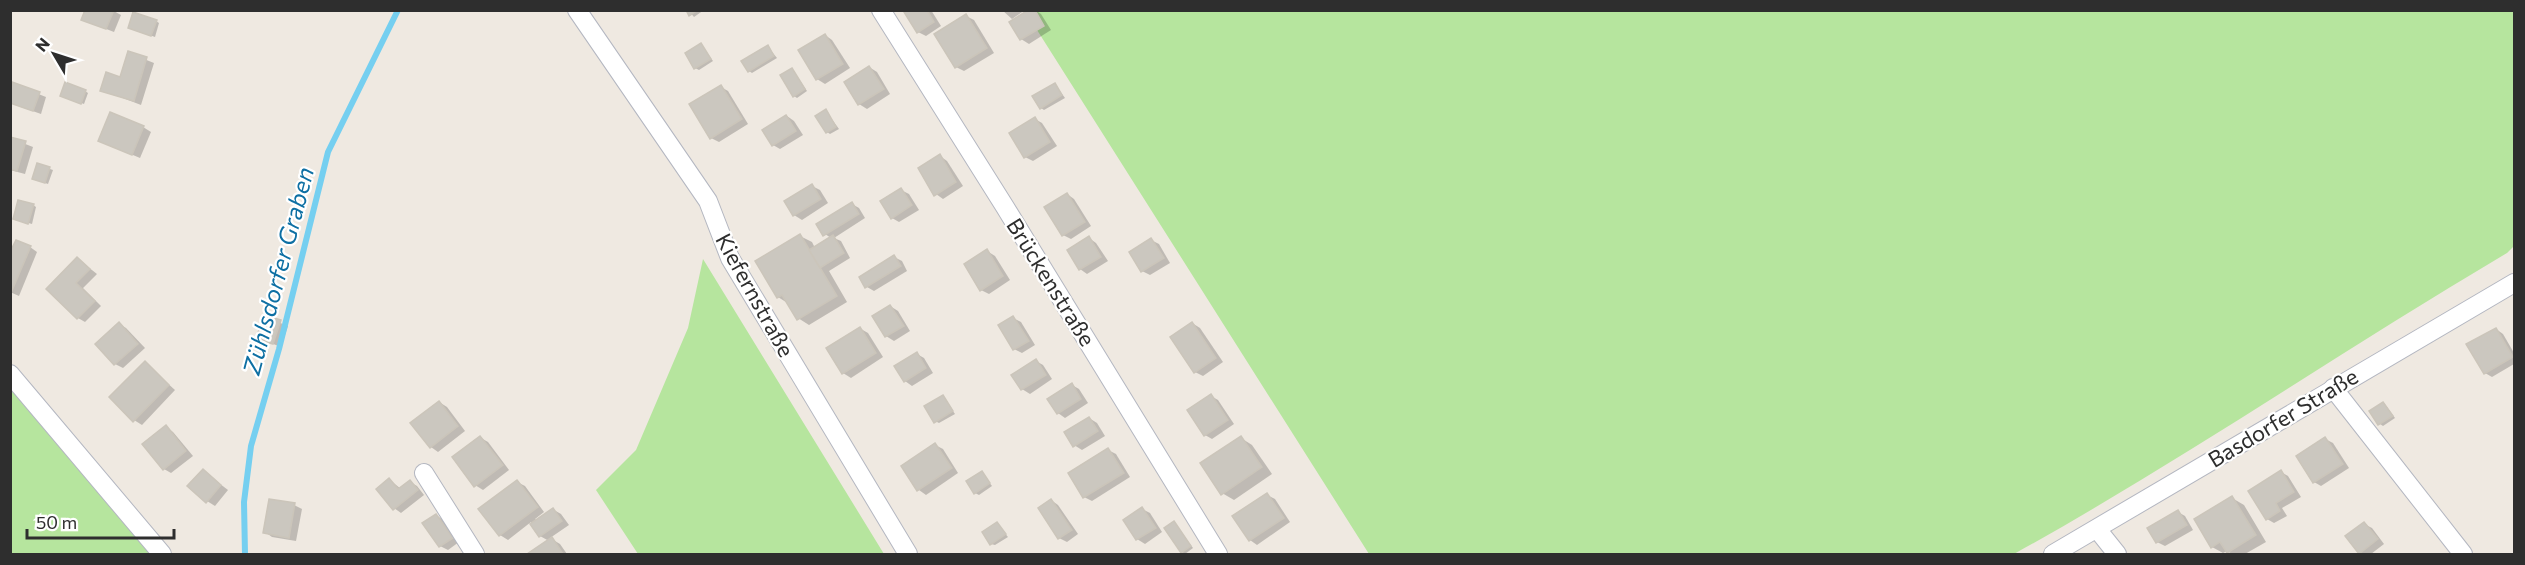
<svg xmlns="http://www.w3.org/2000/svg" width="2525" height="565" viewBox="0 0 2525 565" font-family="Commissioner,sans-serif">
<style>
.green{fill:#b6e59e}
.shadow{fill:#0003}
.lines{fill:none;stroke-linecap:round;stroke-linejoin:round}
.stream{stroke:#75cff0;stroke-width:6}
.building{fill:#cbc7bf;stroke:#cbc5ba;stroke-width:1.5}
.minor-casing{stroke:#b4b7c1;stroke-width:20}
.minor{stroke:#fff;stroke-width:18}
.labels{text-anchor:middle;stroke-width:4.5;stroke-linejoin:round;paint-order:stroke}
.street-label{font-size:22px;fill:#2e2e2e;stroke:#fff}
.water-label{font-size:24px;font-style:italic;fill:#0d6fa3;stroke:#fff}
</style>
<rect width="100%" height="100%" fill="#efe9e1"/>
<g class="green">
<path d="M 1025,11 L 2514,11 L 2514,246 L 2507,253 C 2341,351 2182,461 2014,554 L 1369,554 Z"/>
<path d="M 703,259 L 884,554 L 638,554 L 596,490 L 636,450 L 688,328 Z"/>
<path d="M 10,383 L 162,554 L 11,554 Z"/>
</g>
<g class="shadow">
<path d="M 112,10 L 121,15 L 114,32 L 91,23 Z"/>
<path d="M 688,10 L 704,10 L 694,17 Z"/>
<path d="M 910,10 L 931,10 L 941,26 L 926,36 L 918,32 Z"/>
<path d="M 1002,10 L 1025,10 L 1012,19 Z"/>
<path d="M 1035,10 L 1041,14 L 1051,30 L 1029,44 L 1021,39 L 1011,22 Z"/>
<path d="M 966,16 L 974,20 L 994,53 L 964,71 L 956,67 Z"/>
<path d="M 156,21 L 159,23 L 155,37 L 133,29 Z"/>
<path d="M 825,35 L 832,40 L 850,68 L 825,84 L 817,79 Z"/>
<path d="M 701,45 L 713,61 L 699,70 L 695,68 Z"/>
<path d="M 768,47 L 777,58 L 752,73 L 749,71 Z"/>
<path d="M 129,53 L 154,63 L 141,105 L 102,90 L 121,79 Z"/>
<path d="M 869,67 L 877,72 L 890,94 L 867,109 L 859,104 L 846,82 Z"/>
<path d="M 792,69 L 807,91 L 797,98 L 794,96 Z"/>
<path d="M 13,84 L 46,97 L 41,114 L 10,103 Z"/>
<path d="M 1055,84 L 1065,98 L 1044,110 L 1041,108 Z"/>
<path d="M 721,87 L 728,91 L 748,124 L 719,142 L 711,138 Z"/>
<path d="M 85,91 L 88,93 L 84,104 L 65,97 Z"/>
<path d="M 826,111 L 839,129 L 830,134 L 827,132 Z"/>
<path d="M 787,116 L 794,121 L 803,135 L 780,149 L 773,145 Z"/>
<path d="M 1035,119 L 1042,123 L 1057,146 L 1033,161 L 1025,157 Z"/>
<path d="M 143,127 L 151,132 L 140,158 L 100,141 Z"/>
<path d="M 10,138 L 33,147 L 25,174 L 10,170 Z"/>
<path d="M 940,156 L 947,161 L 963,186 L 943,199 L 936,194 Z"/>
<path d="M 38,165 L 53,170 L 48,184 L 37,180 Z"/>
<path d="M 812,186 L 820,190 L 828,203 L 802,220 L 794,215 L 786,202 Z"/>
<path d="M 901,190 L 909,194 L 919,210 L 899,222 L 892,218 Z"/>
<path d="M 1067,194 L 1074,199 L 1091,226 L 1071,239 L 1063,235 Z"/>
<path d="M 852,204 L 859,208 L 865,218 L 834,238 L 841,241 L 850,258 L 829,271 L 847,302 L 809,325 L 798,318 L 789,304 L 778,297 L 800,236 L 812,242 L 815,248 L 831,238 L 825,234 Z"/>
<path d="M 33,205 L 36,207 L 32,224 L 18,220 Z"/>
<path d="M 1089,238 L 1096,243 L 1108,261 L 1087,274 L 1080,269 Z"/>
<path d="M 1151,240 L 1159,244 L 1170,263 L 1150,275 L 1142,271 Z"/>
<path d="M 30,247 L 37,252 L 19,296 L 10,292 L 10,254 Z"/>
<path d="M 987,251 L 995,256 L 1010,280 L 989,294 L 981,290 Z"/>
<path d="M 894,257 L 902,261 L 907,271 L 874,291 L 867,287 Z"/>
<path d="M 78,259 L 97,274 L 83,288 L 101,306 L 85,322 L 78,318 L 48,289 Z"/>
<path d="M 890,306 L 898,311 L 910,331 L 894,341 L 886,336 L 874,316 Z"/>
<path d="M 265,317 L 288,326 L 281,347 L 258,338 Z"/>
<path d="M 1013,318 L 1021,322 L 1035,345 L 1022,353 L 1014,349 Z"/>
<path d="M 1192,323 L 1200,328 L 1223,362 L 1203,376 L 1195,372 Z"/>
<path d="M 119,324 L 126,328 L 145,348 L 123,368 L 115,364 Z"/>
<path d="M 861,329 L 868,333 L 883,357 L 851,378 L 843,373 Z"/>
<path d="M 2496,329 L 2503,334 L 2514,353 L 2514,364 L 2492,377 L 2485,373 Z"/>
<path d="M 917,354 L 924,358 L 933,373 L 912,386 L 905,381 Z"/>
<path d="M 1036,361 L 1043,365 L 1052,379 L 1030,394 L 1022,389 Z"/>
<path d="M 145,363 L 175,390 L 142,425 L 134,420 Z"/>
<path d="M 1072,385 L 1079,389 L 1088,403 L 1065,418 L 1058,413 Z"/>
<path d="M 1211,396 L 1218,400 L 1234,424 L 1212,439 L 1205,435 Z"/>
<path d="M 943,397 L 955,414 L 939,423 L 935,421 Z"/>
<path d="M 439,402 L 447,407 L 465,431 L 438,452 L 431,447 Z"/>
<path d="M 2384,403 L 2395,418 L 2383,426 L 2380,424 Z"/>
<path d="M 1089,418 L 1097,423 L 1105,436 L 1082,450 L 1074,445 Z"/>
<path d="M 166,427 L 173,432 L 193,456 L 171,473 L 164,469 L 144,445 Z"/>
<path d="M 481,438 L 488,442 L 509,470 L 483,490 L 475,485 Z"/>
<path d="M 1241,438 L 1252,445 L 1272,474 L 1234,500 L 1222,493 Z"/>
<path d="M 2325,439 L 2333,443 L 2349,468 L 2321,486 L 2314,482 Z"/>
<path d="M 935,445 L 943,449 L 958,473 L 926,495 L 919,490 L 903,467 Z"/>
<path d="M 1108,450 L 1116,454 L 1130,477 L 1092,501 L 1084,497 Z"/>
<path d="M 203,471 L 228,490 L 215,506 L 207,501 Z"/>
<path d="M 2281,472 L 2288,476 L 2301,497 L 2282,508 L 2287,516 L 2274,523 L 2267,519 Z"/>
<path d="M 982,473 L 992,486 L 979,495 L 975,493 Z"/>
<path d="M 390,480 L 401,489 L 410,482 L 417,486 L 424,495 L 401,513 L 394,508 Z"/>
<path d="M 517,482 L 525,486 L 544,512 L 535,519 L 537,521 L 554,510 L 561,514 L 569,525 L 550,538 L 560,544 L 567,554 L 530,554 L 549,541 L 540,536 L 531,522 L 508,540 L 500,535 L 480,509 Z"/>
<path d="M 1267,495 L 1275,499 L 1290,522 L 1257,545 L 1250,540 Z"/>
<path d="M 2232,498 L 2244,505 L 2266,542 L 2245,554 L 2232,554 L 2227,551 L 2223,553 L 2212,547 Z"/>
<path d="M 1051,500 L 1058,505 L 1078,534 L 1067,542 L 1059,538 Z"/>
<path d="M 294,505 L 302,509 L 296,541 L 272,537 L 265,532 Z"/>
<path d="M 1142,509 L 1150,513 L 1162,532 L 1145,544 L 1137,539 L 1125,521 Z"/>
<path d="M 2178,512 L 2185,516 L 2193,530 L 2165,546 L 2157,542 Z"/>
<path d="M 436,515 L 443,520 L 459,542 L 448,550 L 440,546 Z"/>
<path d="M 1174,523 L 1193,548 L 1185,554 L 1182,552 Z"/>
<path d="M 997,524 L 1008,537 L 995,545 L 991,544 Z"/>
<path d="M 2364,524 L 2372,528 L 2384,544 L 2371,554 L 2360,553 Z"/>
</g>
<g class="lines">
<path class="stream" d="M 245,554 L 244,502 L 251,446 L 279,349 L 328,152 L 398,10"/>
</g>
<g class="building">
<path d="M 85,10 L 114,10 L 106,29 L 81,20 Z"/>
<path d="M 686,10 L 698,10 L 689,16 Z"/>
<path d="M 908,10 L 927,10 L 934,22 L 917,33 L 904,12 Z"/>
<path d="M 1028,10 L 1035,10 L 1044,26 L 1020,40 L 1009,22 Z"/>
<path d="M 133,12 L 157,20 L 151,36 L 128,28 Z"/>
<path d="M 966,14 L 987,48 L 955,68 L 934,34 Z"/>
<path d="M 825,34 L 843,64 L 816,80 L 798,50 Z"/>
<path d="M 701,43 L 711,59 L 694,69 L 685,53 Z"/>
<path d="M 768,45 L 774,56 L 748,72 L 741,61 Z"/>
<path d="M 128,51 L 147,57 L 134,101 L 100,91 L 106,72 L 120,77 Z"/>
<path d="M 869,66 L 884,89 L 858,105 L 844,82 Z"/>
<path d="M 792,68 L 805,89 L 793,97 L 780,75 Z"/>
<path d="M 12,82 L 40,92 L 33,111 L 10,103 Z"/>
<path d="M 65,82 L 86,90 L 81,104 L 60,96 Z"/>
<path d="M 1055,83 L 1062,95 L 1040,109 L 1032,96 Z"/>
<path d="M 721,85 L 742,119 L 710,139 L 689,104 Z"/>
<path d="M 826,109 L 836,127 L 826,133 L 815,116 Z"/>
<path d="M 110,112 L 144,126 L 132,155 L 98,141 Z"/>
<path d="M 786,115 L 796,131 L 772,146 L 762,130 Z"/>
<path d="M 1035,117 L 1050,142 L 1024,158 L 1009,133 Z"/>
<path d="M 10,137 L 26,141 L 17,171 L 10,169 Z"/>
<path d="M 940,154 L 956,182 L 934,196 L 918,168 Z"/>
<path d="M 37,163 L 50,167 L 45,183 L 32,179 Z"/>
<path d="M 812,184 L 821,199 L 793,216 L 784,201 Z"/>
<path d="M 901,188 L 912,205 L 891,219 L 880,201 Z"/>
<path d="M 1067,193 L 1085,222 L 1062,236 L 1044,207 Z"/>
<path d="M 18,200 L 34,204 L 28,224 L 13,219 Z"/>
<path d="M 852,202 L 859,214 L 823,236 L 816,224 Z"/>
<path d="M 800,234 L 837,296 L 797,320 L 782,295 L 777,298 L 755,261 Z"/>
<path d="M 833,235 L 844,253 L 820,268 L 809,250 Z"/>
<path d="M 1089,236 L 1101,257 L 1079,270 L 1067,250 Z"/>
<path d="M 1151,238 L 1164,258 L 1141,272 L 1129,252 Z"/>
<path d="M 16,240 L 31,246 L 11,293 L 10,252 Z"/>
<path d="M 987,249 L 1003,276 L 980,291 L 964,264 Z"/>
<path d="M 894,255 L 901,266 L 865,288 L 859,277 Z"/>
<path d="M 77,257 L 90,269 L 76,283 L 95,301 L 77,319 L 46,289 Z"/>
<path d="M 890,305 L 904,326 L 885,337 L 872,316 Z"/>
<path d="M 264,315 L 281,320 L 273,344 L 256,339 Z"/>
<path d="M 1013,316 L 1029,341 L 1013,350 L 998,325 Z"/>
<path d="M 119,322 L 138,344 L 114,365 L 95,344 Z"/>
<path d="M 1192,322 L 1216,358 L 1194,373 L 1170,337 Z"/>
<path d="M 860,327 L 876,353 L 842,374 L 826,348 Z"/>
<path d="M 2496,328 L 2513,357 L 2484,374 L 2466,344 Z"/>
<path d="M 917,352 L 926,368 L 904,382 L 894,366 Z"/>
<path d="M 1036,359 L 1046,375 L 1021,390 L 1011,375 Z"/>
<path d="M 145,361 L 169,385 L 133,422 L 109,397 Z"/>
<path d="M 1072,383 L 1081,399 L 1057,414 L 1047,399 Z"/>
<path d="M 1211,394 L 1228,420 L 1204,436 L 1187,410 Z"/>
<path d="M 943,395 L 953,411 L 934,423 L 924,406 Z"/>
<path d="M 439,401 L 458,426 L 430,448 L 410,423 Z"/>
<path d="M 2383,402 L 2393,416 L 2378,425 L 2369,411 Z"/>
<path d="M 1089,417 L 1098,431 L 1073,447 L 1064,432 Z"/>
<path d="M 166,425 L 186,451 L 163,470 L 142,444 Z"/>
<path d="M 480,436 L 503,465 L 474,487 L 452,457 Z"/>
<path d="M 1241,436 L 1262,467 L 1221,495 L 1200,463 Z"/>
<path d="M 2325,437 L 2343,464 L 2313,483 L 2296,456 Z"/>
<path d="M 935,443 L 952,468 L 917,491 L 901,466 Z"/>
<path d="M 1108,448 L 1124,473 L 1083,498 L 1068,473 Z"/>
<path d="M 203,469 L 221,485 L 206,503 L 187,486 Z"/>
<path d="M 2281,470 L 2294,492 L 2276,503 L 2280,511 L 2266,520 L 2248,491 Z"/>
<path d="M 982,471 L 990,483 L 974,494 L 966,481 Z"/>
<path d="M 389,478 L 398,489 L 410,480 L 418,490 L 393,510 L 376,489 Z"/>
<path d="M 517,480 L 538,507 L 499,536 L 478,509 Z"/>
<path d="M 1267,493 L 1284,518 L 1249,541 L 1232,516 Z"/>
<path d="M 2232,496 L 2256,535 L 2227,553 L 2220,542 L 2211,548 L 2194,519 Z"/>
<path d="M 269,499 L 295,503 L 289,538 L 263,533 Z"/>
<path d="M 1051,499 L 1072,530 L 1058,539 L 1038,508 Z"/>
<path d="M 1142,507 L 1156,528 L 1136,540 L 1123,520 Z"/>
<path d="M 553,508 L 562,521 L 539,537 L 530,524 Z"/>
<path d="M 2178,510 L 2187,525 L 2156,543 L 2147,528 Z"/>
<path d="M 436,514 L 453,538 L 439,547 L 422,523 Z"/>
<path d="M 1174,521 L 1191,546 L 1181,553 L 1164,528 Z"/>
<path d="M 997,522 L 1006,534 L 990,545 L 982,532 Z"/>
<path d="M 2364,522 L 2378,539 L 2359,554 L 2345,536 Z"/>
<path d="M 552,537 L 563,554 L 527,554 Z"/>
</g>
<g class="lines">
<g class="minor-casing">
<g id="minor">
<path d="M 577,10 L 708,201 L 730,258 L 908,554"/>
<path d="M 881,10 L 1005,207 L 1218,554"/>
<path d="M 10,374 L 162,554"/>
<path d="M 2333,388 L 2463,554"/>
<path d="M 424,473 L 475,554"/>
<path d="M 2097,529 L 2117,554"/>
<path d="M 2053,554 L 2514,283"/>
</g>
</g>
<use href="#minor" class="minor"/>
</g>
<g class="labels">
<g class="street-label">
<text transform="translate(1051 282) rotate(58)" y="8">Brückenstraße</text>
<text transform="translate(755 295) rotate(61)" y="8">Kiefernstraße</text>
<text transform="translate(2283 418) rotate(-31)" y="8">Basdorfer Straße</text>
</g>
<g class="water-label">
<text transform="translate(279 271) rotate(-75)" y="8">Zühlsdorfer Graben</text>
</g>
</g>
<rect width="2525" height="565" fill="none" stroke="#2e2e2e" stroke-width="24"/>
<g transform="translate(54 54) rotate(309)" stroke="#ffffff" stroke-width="4.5" paint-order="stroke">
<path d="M0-4.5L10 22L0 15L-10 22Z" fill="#2e2e2e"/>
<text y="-9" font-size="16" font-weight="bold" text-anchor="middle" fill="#2e2e2e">N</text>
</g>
<path d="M27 529v9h147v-9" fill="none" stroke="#2e2e2e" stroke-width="3"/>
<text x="36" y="529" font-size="18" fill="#2e2e2e" stroke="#ffffff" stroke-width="4.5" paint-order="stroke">50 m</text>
</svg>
